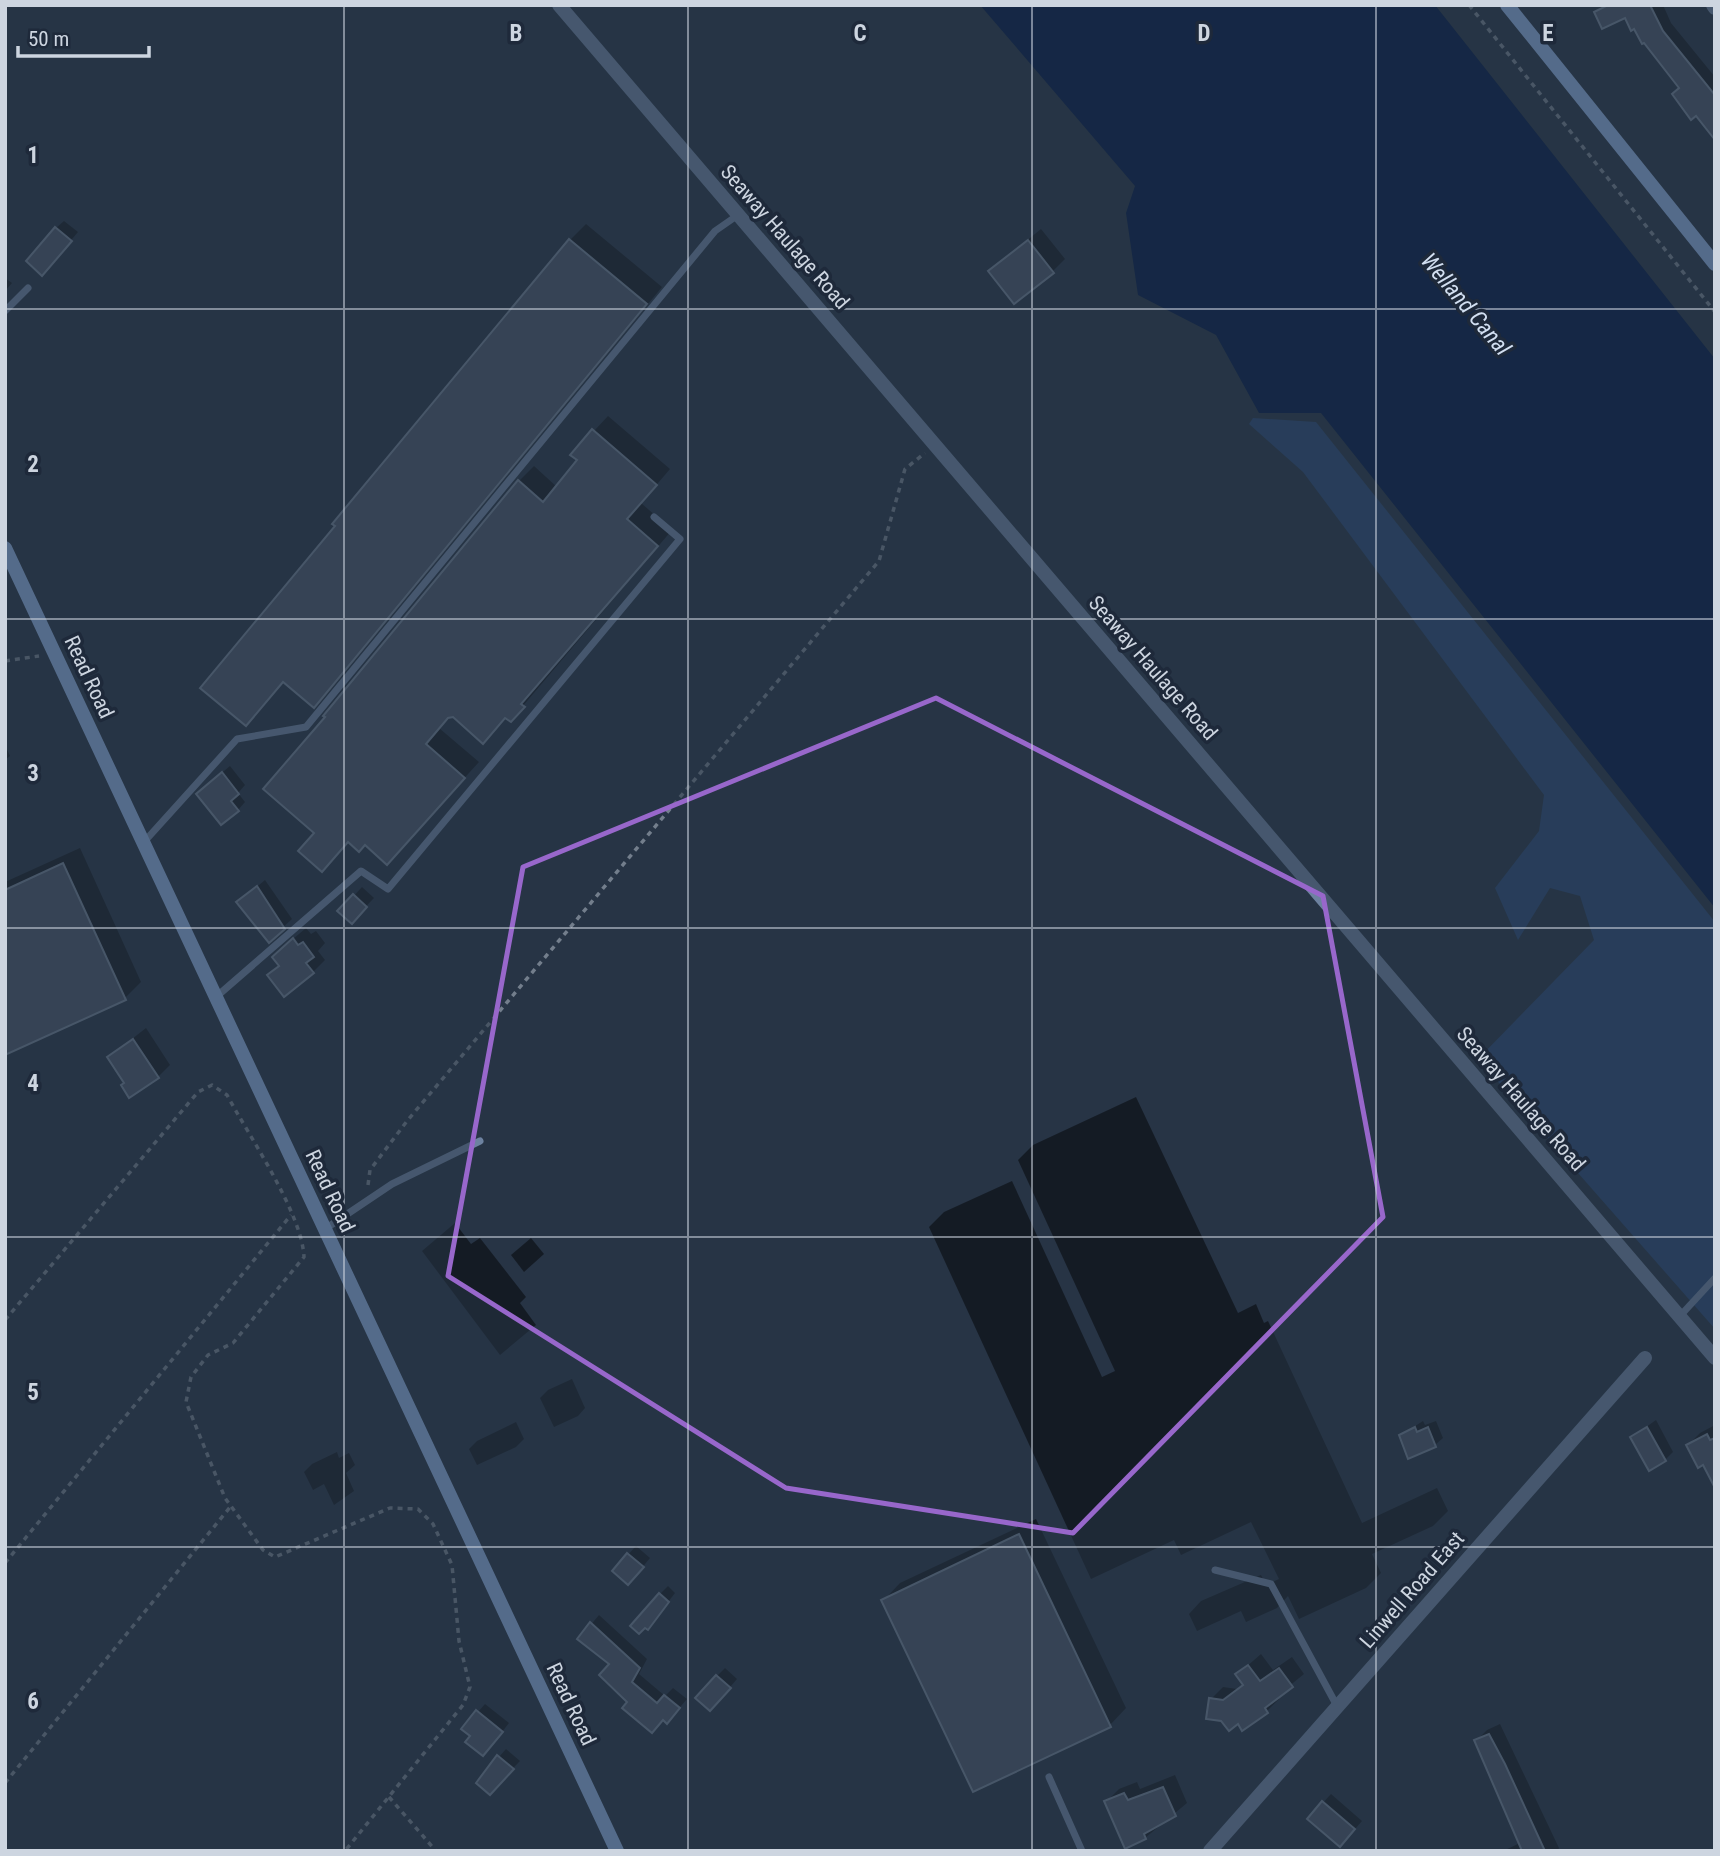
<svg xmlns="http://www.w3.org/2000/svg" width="1720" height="1856" viewBox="0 0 1720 1856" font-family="'Roboto Condensed',sans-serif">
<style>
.green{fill:#2a4873}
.water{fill:#001845}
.shadow{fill:#0007}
.building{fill:#495669;stroke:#707f93;stroke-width:2}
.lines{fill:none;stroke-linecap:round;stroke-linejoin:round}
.path{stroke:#737e8c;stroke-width:3.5;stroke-dasharray:5 5;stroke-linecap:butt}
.lane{stroke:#6d82a0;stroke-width:7}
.street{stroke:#6d82a0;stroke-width:14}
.secondary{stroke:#8daede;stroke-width:14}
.marked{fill:none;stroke:#9867cb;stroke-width:5;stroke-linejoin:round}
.grid{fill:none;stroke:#cdd5e0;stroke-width:2;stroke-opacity:0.55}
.labels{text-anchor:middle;stroke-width:7;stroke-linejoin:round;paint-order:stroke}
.street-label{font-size:21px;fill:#cdd5e0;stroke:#1e293a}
.water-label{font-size:23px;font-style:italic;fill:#d2dff1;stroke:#1e293a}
.grid-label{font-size:23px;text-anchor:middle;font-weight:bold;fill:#cdd5e0;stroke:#1e293a;stroke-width:7;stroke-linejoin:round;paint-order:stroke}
</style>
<rect width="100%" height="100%" fill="#273445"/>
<path class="green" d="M 1253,418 L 1316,422 L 1715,922 L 1715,1329 L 1478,1059 L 1594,940 L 1580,896 L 1550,888 L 1518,940 L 1495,888 L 1539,831 L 1544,795 L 1303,472 L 1249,424 Z"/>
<path class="water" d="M 980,5 L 1435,5 L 1715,359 L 1715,908 L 1321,413 L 1259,413 L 1216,335 L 1138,295 L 1126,213 L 1135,186 Z"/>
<g class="shadow">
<path d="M 1603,5 L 1663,5 L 1671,23 L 1715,77 L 1715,136 L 1626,15 L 1596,12 Z"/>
<path d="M 64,221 L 78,232 L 50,265 L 56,228 Z"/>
<path d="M 586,224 L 662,287 L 330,690 L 314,705 L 284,681 L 246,724 L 570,240 Z"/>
<path d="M 1041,229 L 1065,259 L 1053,271 L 990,271 Z"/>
<path d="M 5,278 L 12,283 L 5,291 Z"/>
<path d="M 608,416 L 670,469 L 641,503 L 672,530 L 511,720 L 506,716 L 453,715 L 439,728 L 479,762 L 387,863 L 366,844 L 349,841 L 322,870 L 316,833 L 328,717 L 519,481 L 534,466 L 557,487 L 579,460 L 594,431 Z"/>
<path d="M 5,745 L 10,756 L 5,760 Z"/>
<path d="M 230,766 L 245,785 L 238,793 L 245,802 L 238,810 L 206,786 Z"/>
<path d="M 80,848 L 141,982 L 125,998 L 5,1053 L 5,882 Z"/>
<path d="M 265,880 L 292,919 L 269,940 L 239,902 Z"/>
<path d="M 362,887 L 374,898 L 352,921 L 340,911 Z"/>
<path d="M 306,928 L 311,934 L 316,931 L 325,943 L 318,951 L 325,960 L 313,972 L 269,975 L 280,964 L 286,945 Z"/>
<path d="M 146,1028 L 170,1065 L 158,1077 L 109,1057 Z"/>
<path d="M 1136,1097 L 1238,1313 L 1256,1304 L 1264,1323 L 1268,1321 L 1362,1523 L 1437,1488 L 1448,1511 L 1433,1526 L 1372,1554 L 1381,1573 L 1366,1588 L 1299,1619 L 1288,1596 L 1277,1608 L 1246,1622 L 1241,1611 L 1197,1631 L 1189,1614 L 1201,1601 L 1261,1575 L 1266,1585 L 1279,1579 L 1251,1522 L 1181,1555 L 1174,1540 L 1091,1579 L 929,1227 L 944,1212 L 1012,1181 L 1102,1377 L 1115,1371 L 1018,1160 L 1033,1145 Z"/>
<path d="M 455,1223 L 471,1244 L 480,1238 L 526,1297 L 520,1303 L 536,1325 L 500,1355 L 422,1251 Z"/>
<path d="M 531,1238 L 544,1254 L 524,1272 L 511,1255 Z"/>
<path d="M 572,1379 L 585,1408 L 578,1416 L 554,1427 L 540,1398 L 548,1390 Z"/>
<path d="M 1656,1420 L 1673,1452 L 1665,1460 L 1632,1437 Z"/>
<path d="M 1423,1421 L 1425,1425 L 1436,1421 L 1443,1438 L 1435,1445 L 1401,1435 Z"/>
<path d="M 516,1422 L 524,1439 L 516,1447 L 477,1465 L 469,1449 L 477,1441 Z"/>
<path d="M 1715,1425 L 1715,1484 L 1704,1463 L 1688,1445 L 1700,1433 Z"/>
<path d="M 337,1452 L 339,1458 L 349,1453 L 355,1465 L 346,1473 L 354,1491 L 334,1505 L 324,1484 L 313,1490 L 304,1472 L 312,1464 Z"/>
<path d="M 1036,1519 L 1126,1708 L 1110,1725 L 884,1600 L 900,1583 Z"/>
<path d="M 636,1546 L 650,1558 L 636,1575 L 614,1570 Z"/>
<path d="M 668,1586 L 675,1593 L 648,1628 L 660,1594 Z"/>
<path d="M 599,1615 L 647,1659 L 639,1674 L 665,1696 L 673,1688 L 687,1699 L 675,1713 L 629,1702 L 612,1664 L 579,1639 Z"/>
<path d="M 1261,1654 L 1273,1670 L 1292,1657 L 1304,1674 L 1277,1696 L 1279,1699 L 1267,1711 L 1243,1729 L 1211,1699 L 1223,1687 L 1237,1689 L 1244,1683 L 1238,1674 Z"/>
<path d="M 725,1668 L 737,1679 L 718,1701 L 717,1676 Z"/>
<path d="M 485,1704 L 509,1723 L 491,1746 L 464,1728 Z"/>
<path d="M 1500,1724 L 1559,1848 L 1557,1851 L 1503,1851 L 1520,1843 L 1476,1741 L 1487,1730 Z"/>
<path d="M 506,1749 L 520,1761 L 490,1792 L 499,1757 Z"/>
<path d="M 1175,1775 L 1187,1803 L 1145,1838 L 1106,1802 L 1119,1789 L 1137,1782 L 1140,1789 Z"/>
<path d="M 1331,1794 L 1362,1821 L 1348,1837 L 1309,1818 Z"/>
</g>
<g class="building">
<path d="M 1608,5 L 1650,5 L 1663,31 L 1715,95 L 1715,140 L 1696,116 L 1691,120 L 1672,94 L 1679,88 L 1644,43 L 1642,44 L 1634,29 L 1631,31 L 1625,18 L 1602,29 L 1594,12 Z"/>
<path d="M 55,227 L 72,241 L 42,276 L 26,261 Z"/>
<path d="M 569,239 L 647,304 L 314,708 L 283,682 L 246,726 L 200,688 L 335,526 L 332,524 Z"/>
<path d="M 1028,240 L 1054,273 L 1014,304 L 988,271 Z"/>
<path d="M 592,429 L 657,485 L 627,519 L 658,546 L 521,704 L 525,707 L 511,722 L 505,718 L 483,744 L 453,717 L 448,718 L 426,744 L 465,778 L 387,865 L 365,845 L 359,852 L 348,842 L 322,872 L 298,851 L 314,833 L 263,789 L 325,717 L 323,716 L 518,480 L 543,502 L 577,460 L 570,455 Z"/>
<path d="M 222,772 L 239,794 L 231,801 L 239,811 L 221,825 L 196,794 Z"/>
<path d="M 63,863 L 126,1000 L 5,1055 L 5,890 Z"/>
<path d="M 257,886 L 285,929 L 269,943 L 236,902 Z"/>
<path d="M 353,894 L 367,907 L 352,924 L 337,911 Z"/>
<path d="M 293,938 L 298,945 L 303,942 L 314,957 L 306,963 L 314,973 L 284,997 L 267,975 L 279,966 L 272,957 Z"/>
<path d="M 133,1039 L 159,1078 L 129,1098 L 121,1085 L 124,1083 L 107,1057 Z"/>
<path d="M 1415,1427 L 1417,1432 L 1428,1427 L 1436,1447 L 1408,1459 L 1399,1435 Z"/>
<path d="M 1647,1427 L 1666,1461 L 1649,1471 L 1630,1437 Z"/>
<path d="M 1707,1434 L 1710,1440 L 1715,1438 L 1715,1488 L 1703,1465 L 1698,1468 L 1686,1445 Z"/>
<path d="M 1019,1534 L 1111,1727 L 973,1792 L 881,1600 Z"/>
<path d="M 627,1553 L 644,1567 L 628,1585 L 612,1571 Z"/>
<path d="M 659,1593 L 669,1602 L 648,1630 L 645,1628 L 639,1634 L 630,1626 Z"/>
<path d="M 590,1622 L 640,1668 L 632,1682 L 657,1703 L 664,1695 L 680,1708 L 667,1724 L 663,1720 L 652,1733 L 622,1708 L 627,1702 L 599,1675 L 609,1664 L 577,1639 Z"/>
<path d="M 1248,1665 L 1260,1681 L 1279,1668 L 1293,1687 L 1265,1708 L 1268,1713 L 1242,1731 L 1238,1724 L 1229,1731 L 1221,1721 L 1206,1719 L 1209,1698 L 1223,1700 L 1243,1685 L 1235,1674 Z"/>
<path d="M 716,1675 L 731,1688 L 710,1711 L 695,1698 Z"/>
<path d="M 476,1710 L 503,1732 L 483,1756 L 465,1742 L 470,1736 L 461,1729 Z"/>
<path d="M 1489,1734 L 1505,1764 L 1545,1851 L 1522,1851 L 1474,1740 Z"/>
<path d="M 497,1755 L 514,1769 L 490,1795 L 476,1783 Z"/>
<path d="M 1163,1787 L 1176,1816 L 1144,1834 L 1146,1839 L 1125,1849 L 1104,1801 L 1124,1793 L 1128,1800 Z"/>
<path d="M 1322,1801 L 1355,1829 L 1340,1847 L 1307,1819 Z"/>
</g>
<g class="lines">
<g class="path">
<path d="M 1469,5 L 1715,312"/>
<path d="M 5,661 L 39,656"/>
<path d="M 368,1185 L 370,1170 L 407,1121 L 879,561 L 905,469 L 925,453"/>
<path d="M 5,1320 L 198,1092 L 212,1085 L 227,1095 C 249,1136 302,1213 304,1257 L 233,1343 L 208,1355 L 191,1377 L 186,1402 L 225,1498 L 263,1550 L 275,1557 L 390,1508 L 418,1509 L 433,1524 L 452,1565 L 459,1641 L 470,1687 L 463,1705 L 345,1851"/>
<path d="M 5,1563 L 291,1215"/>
<path d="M 5,1783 L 231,1506"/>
<path d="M 389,1797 L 436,1851"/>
</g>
<g class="lane">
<path d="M 5,311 L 28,288"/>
<path d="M 144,842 L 237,739 L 306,727 L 715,231 L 738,215"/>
<path d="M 216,997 L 361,871 L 388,889 L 680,539 L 654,517"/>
<path d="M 325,1229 L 392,1184 L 480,1141"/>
<path d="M 1680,1316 L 1715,1278"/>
<path d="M 1215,1570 L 1271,1584 L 1337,1706"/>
<path d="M 1049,1777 L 1082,1851"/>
</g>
<g class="street">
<path d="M 559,5 L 1715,1358"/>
<path d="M 1713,5 L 1715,8"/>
<path d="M 1210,1851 L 1645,1358"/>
</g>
<g class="secondary">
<path d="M 1507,5 L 1715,264"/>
<path d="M 5,548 L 617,1851"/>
</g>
</g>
<path d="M0 0H1720V1856H0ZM 936,698 L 1323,896 L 1383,1217 L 1073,1533 L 786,1488 L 448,1276 L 523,867 Z" fill="#273445" fill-opacity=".55" fill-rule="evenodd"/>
<path class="marked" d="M 936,698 L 1323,896 L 1383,1217 L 1073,1533 L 786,1488 L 448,1276 L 523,867 Z"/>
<path class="grid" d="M 344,5 L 344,1851M 688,5 L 688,1851M 1032,5 L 1032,1851M 1376,5 L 1376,1851M 5,309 L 1715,309M 5,619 L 1715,619M 5,928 L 1715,928M 5,1237 L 1715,1237M 5,1547 L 1715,1547"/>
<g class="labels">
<g class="street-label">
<text transform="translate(785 237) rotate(49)" y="7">Seaway Haulage Road</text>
<text transform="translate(1153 668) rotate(49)" y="7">Seaway Haulage Road</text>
<text transform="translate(89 677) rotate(65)" y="7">Read Road</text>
<text transform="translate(1521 1099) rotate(49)" y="7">Seaway Haulage Road</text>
<text transform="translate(330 1191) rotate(65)" y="7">Read Road</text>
<text transform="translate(1412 1590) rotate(-49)" y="7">Linwell Road East</text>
<text transform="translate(571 1704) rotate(65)" y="7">Read Road</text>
</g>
<g class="water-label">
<text transform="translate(1466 304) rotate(50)" y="8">Welland Canal</text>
</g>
</g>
<g class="grid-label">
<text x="516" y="41">B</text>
<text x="860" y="41">C</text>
<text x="1204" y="41">D</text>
<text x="1548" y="41">E</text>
<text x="33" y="163">1</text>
<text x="33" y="472">2</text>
<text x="33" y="781">3</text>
<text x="33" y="1091">4</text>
<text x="33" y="1400">5</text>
<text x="33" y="1709">6</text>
</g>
<rect width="1720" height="1856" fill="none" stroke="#cdd5e0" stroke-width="14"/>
<path d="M18 46v10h131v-10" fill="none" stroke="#cdd5e0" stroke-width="3.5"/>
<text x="28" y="46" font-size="21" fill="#cdd5e0" stroke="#1e293a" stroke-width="5" paint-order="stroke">50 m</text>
</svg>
